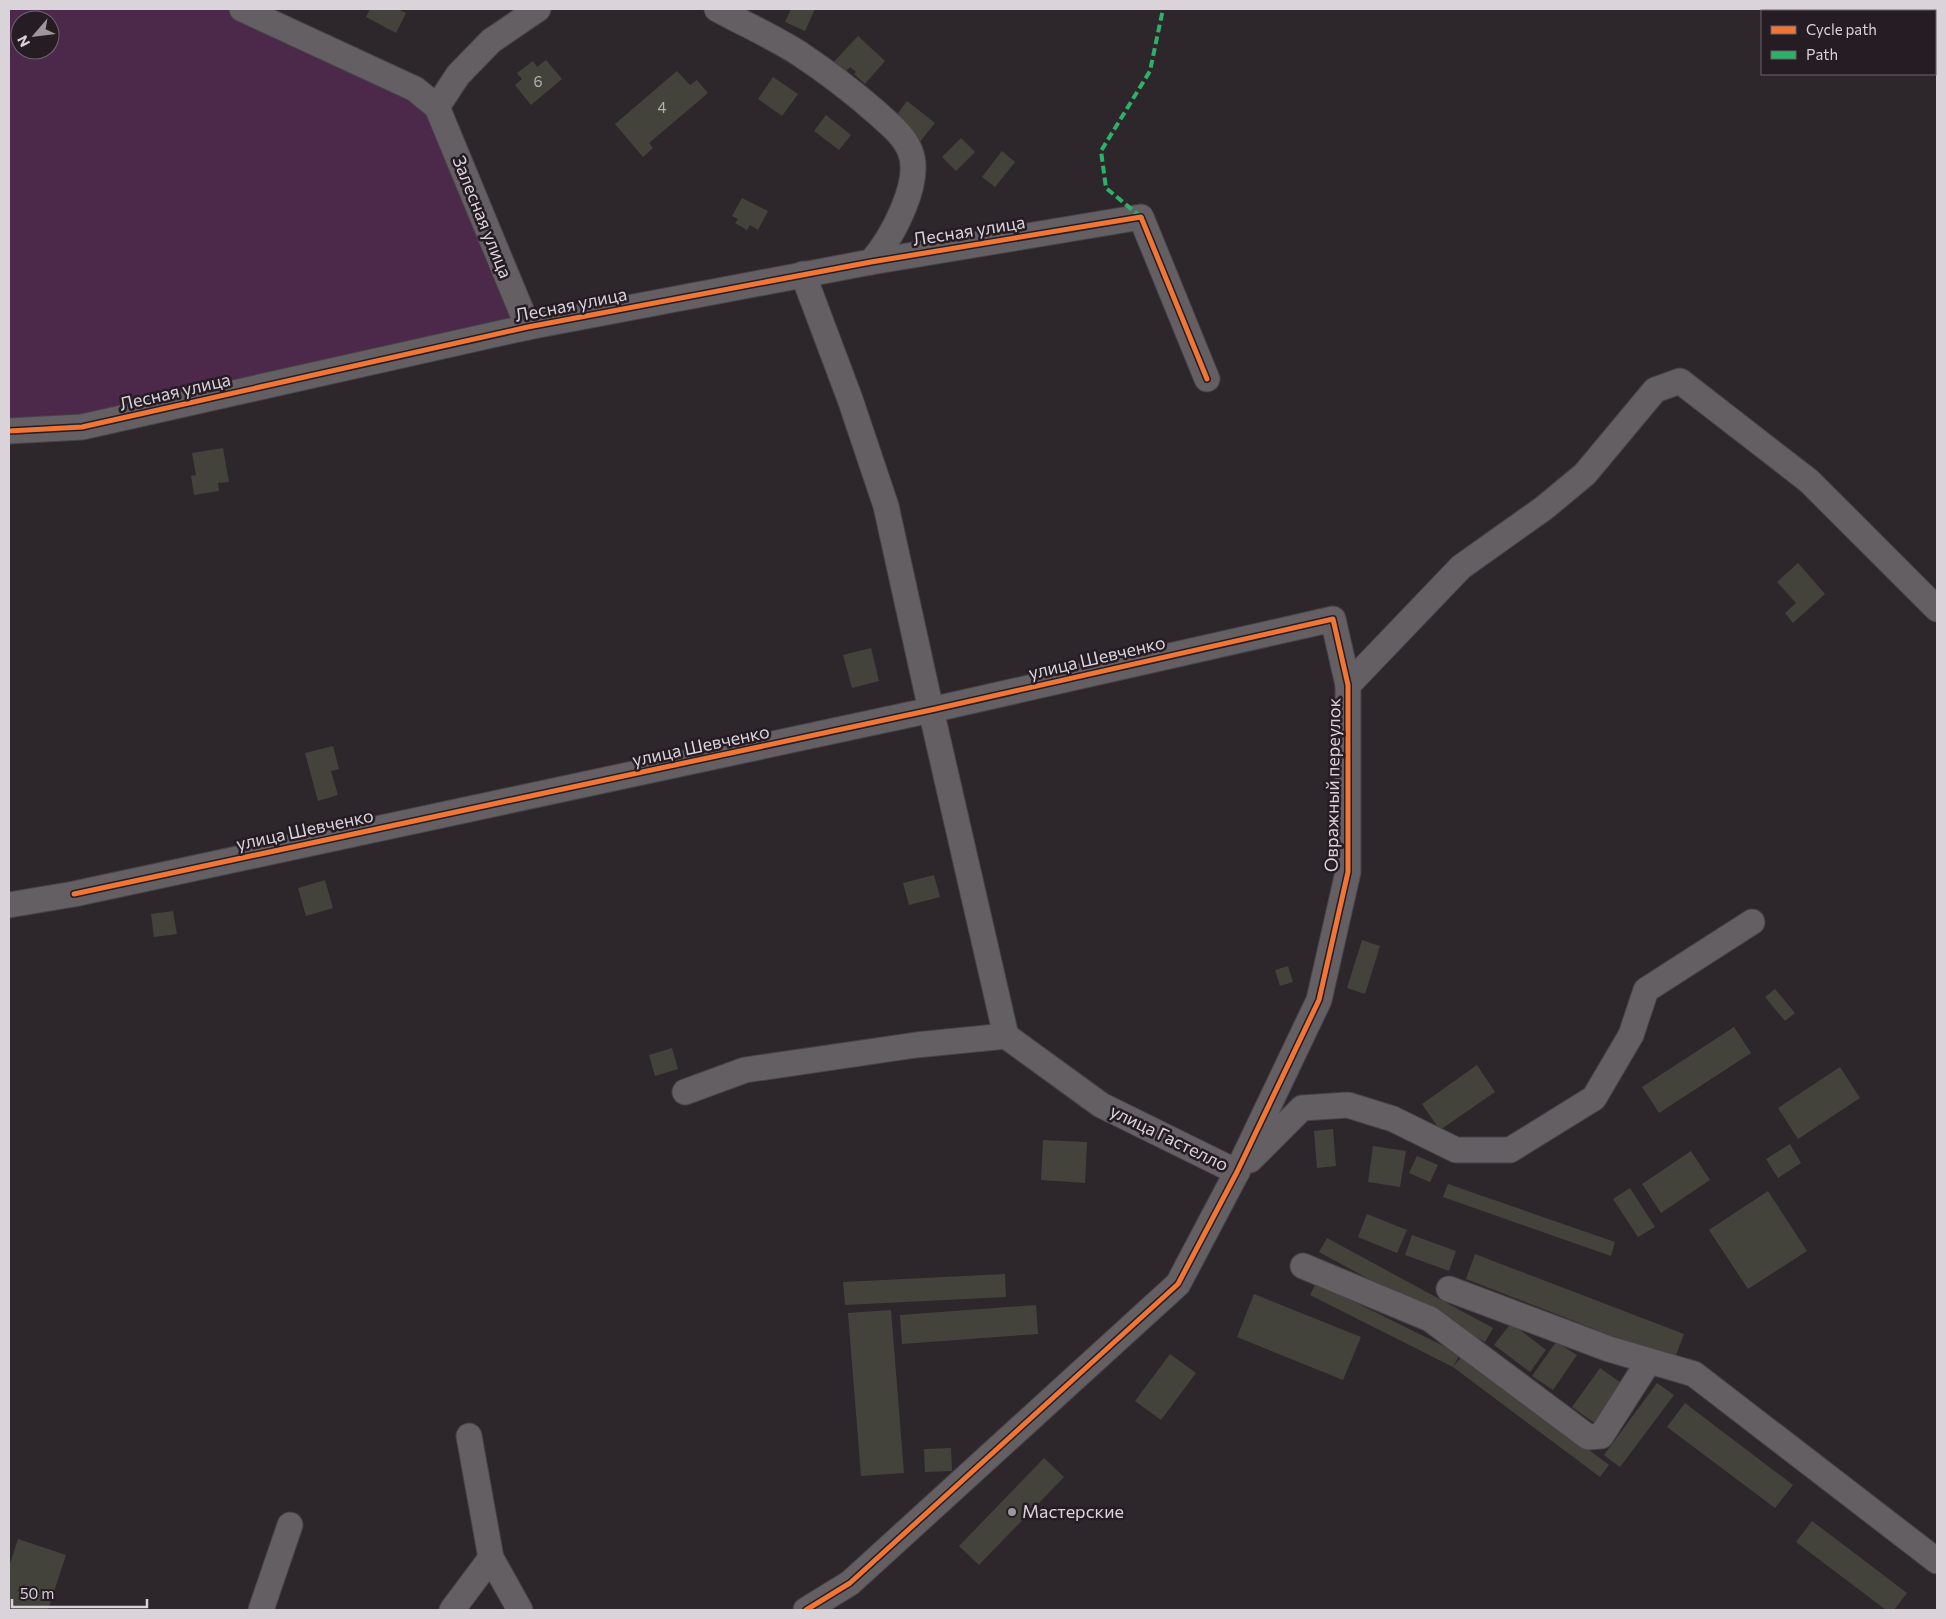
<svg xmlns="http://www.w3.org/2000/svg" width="1946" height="1619" viewBox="0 0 1946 1619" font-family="Commissioner,sans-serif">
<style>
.green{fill:#4c284a;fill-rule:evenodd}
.building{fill:#43433b}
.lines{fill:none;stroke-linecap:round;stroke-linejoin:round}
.minor-casing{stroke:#484348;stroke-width:27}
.minor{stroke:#635f63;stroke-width:25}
.quiet{stroke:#2db169;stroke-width:4;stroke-dasharray:8 4;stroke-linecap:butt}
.cycleway-casing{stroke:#251c24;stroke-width:8}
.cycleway{stroke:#f07635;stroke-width:5}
.poi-dot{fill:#9d979c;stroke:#251c24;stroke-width:2}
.labels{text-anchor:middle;stroke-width:5;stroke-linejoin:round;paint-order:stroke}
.number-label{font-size:15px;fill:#b4afb2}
.street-label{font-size:18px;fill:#dad3d9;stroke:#251c24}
.poi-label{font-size:18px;fill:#dad3d9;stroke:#251c24;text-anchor:start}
</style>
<rect width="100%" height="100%" fill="#2d272c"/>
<path class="green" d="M 9,9 L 242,9 L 415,89 L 528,327 L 9,431 ZM 20,20 L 50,20 L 50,50 L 20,50 Z"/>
<g class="building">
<path d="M 370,9 L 398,9 L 406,13 L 396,33 L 366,17 Z"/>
<path d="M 791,9 L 815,9 L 805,31 L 785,22 Z"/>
<path d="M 858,36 L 885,61 L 865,84 L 854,74 L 856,72 L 850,67 L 842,75 L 831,65 Z"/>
<path d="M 546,60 L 562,79 L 531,105 L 515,85 L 522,79 L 517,73 L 533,61 L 537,67 Z"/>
<path d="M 677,71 L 690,85 L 697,80 L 708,93 L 649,143 L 653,148 L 643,157 L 615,124 Z"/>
<path d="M 773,77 L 798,94 L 782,116 L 758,99 Z"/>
<path d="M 907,101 L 935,123 L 919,143 L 906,133 L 911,128 L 896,116 Z"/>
<path d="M 826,115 L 851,135 L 839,150 L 814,131 Z"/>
<path d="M 961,138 L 975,152 L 956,171 L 942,157 Z"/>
<path d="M 1002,151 L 1015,162 L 995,187 L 982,177 Z"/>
<path d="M 742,198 L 768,211 L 758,230 L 750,225 L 747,230 L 735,223 L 738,219 L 732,216 Z"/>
<path d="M 223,448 L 229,482 L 218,483 L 219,491 L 194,495 L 191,476 L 196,475 L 192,453 Z"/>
<path d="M 1798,563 L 1825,594 L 1793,623 L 1785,613 L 1796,603 L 1777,582 Z"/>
<path d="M 871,648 L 879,681 L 852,688 L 843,655 Z"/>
<path d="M 333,746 L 339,769 L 331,771 L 338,795 L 318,801 L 305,753 Z"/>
<path d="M 934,875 L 940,897 L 909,905 L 903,883 Z"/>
<path d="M 325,880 L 333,908 L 306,916 L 298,888 Z"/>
<path d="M 173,911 L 177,934 L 154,937 L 151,914 Z"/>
<path d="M 1362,940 L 1380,946 L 1365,994 L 1347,988 Z"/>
<path d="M 1288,966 L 1293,982 L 1280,986 L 1275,970 Z"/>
<path d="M 1775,989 L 1795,1013 L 1785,1021 L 1765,997 Z"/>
<path d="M 1734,1027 L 1751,1053 L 1659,1113 L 1642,1087 Z"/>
<path d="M 672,1048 L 678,1069 L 655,1076 L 649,1055 Z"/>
<path d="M 1477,1065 L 1495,1092 L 1440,1130 L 1422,1104 Z"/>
<path d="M 1840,1067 L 1860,1098 L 1798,1139 L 1778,1108 Z"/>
<path d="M 1333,1129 L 1336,1166 L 1317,1168 L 1314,1131 Z"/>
<path d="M 1043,1140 L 1087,1142 L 1085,1183 L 1041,1180 Z"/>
<path d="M 1790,1144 L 1801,1163 L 1778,1178 L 1766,1159 Z"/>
<path d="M 1373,1146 L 1406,1151 L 1400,1187 L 1368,1182 Z"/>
<path d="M 1691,1151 L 1710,1180 L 1661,1213 L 1642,1184 Z"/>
<path d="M 1417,1156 L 1438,1165 L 1430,1182 L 1409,1173 Z"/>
<path d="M 1448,1184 L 1615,1242 L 1611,1256 L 1443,1197 Z"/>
<path d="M 1630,1188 L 1655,1227 L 1638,1237 L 1613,1199 Z"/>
<path d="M 1768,1191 L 1807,1251 L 1748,1289 L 1709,1230 Z"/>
<path d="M 1367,1214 L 1407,1230 L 1397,1253 L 1358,1237 Z"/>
<path d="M 1412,1235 L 1456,1251 L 1449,1271 L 1405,1255 Z"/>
<path d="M 1327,1238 L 1493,1328 L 1485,1342 L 1319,1252 Z"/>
<path d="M 1475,1254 L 1684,1334 L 1674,1360 L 1466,1279 Z"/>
<path d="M 1005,1274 L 1006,1297 L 845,1305 L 843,1282 Z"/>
<path d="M 1316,1283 L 1460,1354 L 1453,1367 L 1463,1355 L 1609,1465 L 1600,1477 L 1453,1367 L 1310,1295 Z"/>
<path d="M 1254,1294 L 1361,1337 L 1343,1380 L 1237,1337 Z"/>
<path d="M 1036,1305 L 1038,1334 L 902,1344 L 900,1315 Z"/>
<path d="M 891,1310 L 904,1473 L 861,1476 L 848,1313 Z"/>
<path d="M 1511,1323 L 1546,1350 L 1530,1372 L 1494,1345 Z"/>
<path d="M 1556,1342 L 1577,1355 L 1553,1390 L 1532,1376 Z"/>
<path d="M 1170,1354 L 1196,1373 L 1161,1420 L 1135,1401 Z"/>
<path d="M 1600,1368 L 1624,1385 L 1596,1424 L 1572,1407 Z"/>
<path d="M 1657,1383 L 1674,1395 L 1620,1467 L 1604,1455 Z"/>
<path d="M 1685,1403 L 1793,1485 L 1775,1508 L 1667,1427 Z"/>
<path d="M 951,1448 L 952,1471 L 925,1472 L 924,1449 Z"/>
<path d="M 1044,1458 L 1064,1477 L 979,1565 L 959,1546 Z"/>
<path d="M 1812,1521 L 1907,1593 L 1894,1610 L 1886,1610 L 1796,1542 Z"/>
<path d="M 18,1539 L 66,1555 L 48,1610 L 9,1610 L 9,1567 Z"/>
</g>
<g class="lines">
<g class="minor-casing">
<g id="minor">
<path d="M 242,9 L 415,89 L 437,107 L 528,327"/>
<path d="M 717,9 C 744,24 774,37 800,54 C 827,72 852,91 876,112 C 888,123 904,135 910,151 C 923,182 891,239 871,262"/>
<path d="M 437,107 L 458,75 L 491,41 L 538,9"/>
<path d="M 803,274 L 850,399 L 886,506 L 931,710 L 1006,1036"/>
<path d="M 9,431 L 82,427 L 528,327 L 871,262 L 1141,217 L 1207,379"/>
<path d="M 1348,685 L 1461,567 L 1544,508 L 1585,474 L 1655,390 L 1680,381 L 1809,481 L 1937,609"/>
<path d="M 9,905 L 74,894 L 931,710 L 1333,619 L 1348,685 L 1348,872 L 1319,1000 L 1237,1172 L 1178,1284 L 850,1583 L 806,1610"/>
<path d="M 685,1092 L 745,1070 L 916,1045 L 1006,1036 L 1101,1105 L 1237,1172"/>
<path d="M 1250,1160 L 1302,1108 L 1348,1105 L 1393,1119 L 1456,1150 L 1510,1150 L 1594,1098 L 1631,1035 L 1646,990 L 1752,922"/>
<path d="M 1303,1266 L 1430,1319 L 1588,1437 L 1601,1436 L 1649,1361"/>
<path d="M 1449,1289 L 1609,1349 L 1694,1374 L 1937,1561"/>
<path d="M 469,1436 L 491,1558 L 520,1610"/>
<path d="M 261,1610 L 290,1525"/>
<path d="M 452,1610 L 491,1558"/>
</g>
</g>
<use href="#minor" class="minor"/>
<path class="quiet" d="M 1141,217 L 1106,188 L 1101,151 L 1150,71 L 1163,9"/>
<g class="cycleway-casing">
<g id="cycleway">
<path d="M 9,431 L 82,427 L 528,327 L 871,262 L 1141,217 L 1207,379"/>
<path d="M 74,894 L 931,710 L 1333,619 L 1348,685 L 1348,872 L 1319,1000 L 1237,1172 L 1178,1284 L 850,1583 L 806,1610"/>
</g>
</g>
<use href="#cycleway" class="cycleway"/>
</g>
<circle class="poi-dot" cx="1012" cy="1512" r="5"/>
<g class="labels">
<g class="number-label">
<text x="538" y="87">6</text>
<text x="662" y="113">4</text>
</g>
<g class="street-label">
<text transform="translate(482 217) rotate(68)" y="6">Залесная улица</text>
<text transform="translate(969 231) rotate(-9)" y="6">Лесная улица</text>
<text transform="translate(571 305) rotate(-11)" y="6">Лесная улица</text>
<text transform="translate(175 392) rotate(-13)" y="6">Лесная улица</text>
<text transform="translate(1097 658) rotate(-13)" y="6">улица Шевченко</text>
<text transform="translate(701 746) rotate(-12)" y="6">улица Шевченко</text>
<text transform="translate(1333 785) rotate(-89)" y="6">Овражный переулок</text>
<text transform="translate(305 830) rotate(-12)" y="6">улица Шевченко</text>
<text transform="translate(1169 1138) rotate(26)" y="6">улица Гастелло</text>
</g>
<g class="poi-label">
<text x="1022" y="1518">Мастерские</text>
</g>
</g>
<rect width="1946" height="1619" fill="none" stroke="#dad3d9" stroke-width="20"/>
<rect x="1761" y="10" width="175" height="65" fill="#251c24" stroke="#6d656c"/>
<rect x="1771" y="26" width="25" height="8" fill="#f07635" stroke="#6d656c"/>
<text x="1806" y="35" font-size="15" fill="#dad3d9">Cycle path</text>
<rect x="1771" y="51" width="25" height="8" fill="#2db169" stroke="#6d656c"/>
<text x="1806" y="60" font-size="15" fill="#dad3d9">Path</text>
<g transform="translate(35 35) rotate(242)"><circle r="24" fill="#251c24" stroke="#6d656c"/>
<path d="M0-4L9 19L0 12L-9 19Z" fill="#9d979c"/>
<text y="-8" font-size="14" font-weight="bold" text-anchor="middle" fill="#dad3d9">N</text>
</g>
<path d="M12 1599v8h135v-8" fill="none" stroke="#dad3d9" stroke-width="2.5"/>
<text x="20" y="1599" font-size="15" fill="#dad3d9" stroke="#251c24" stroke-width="4" paint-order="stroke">50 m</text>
</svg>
